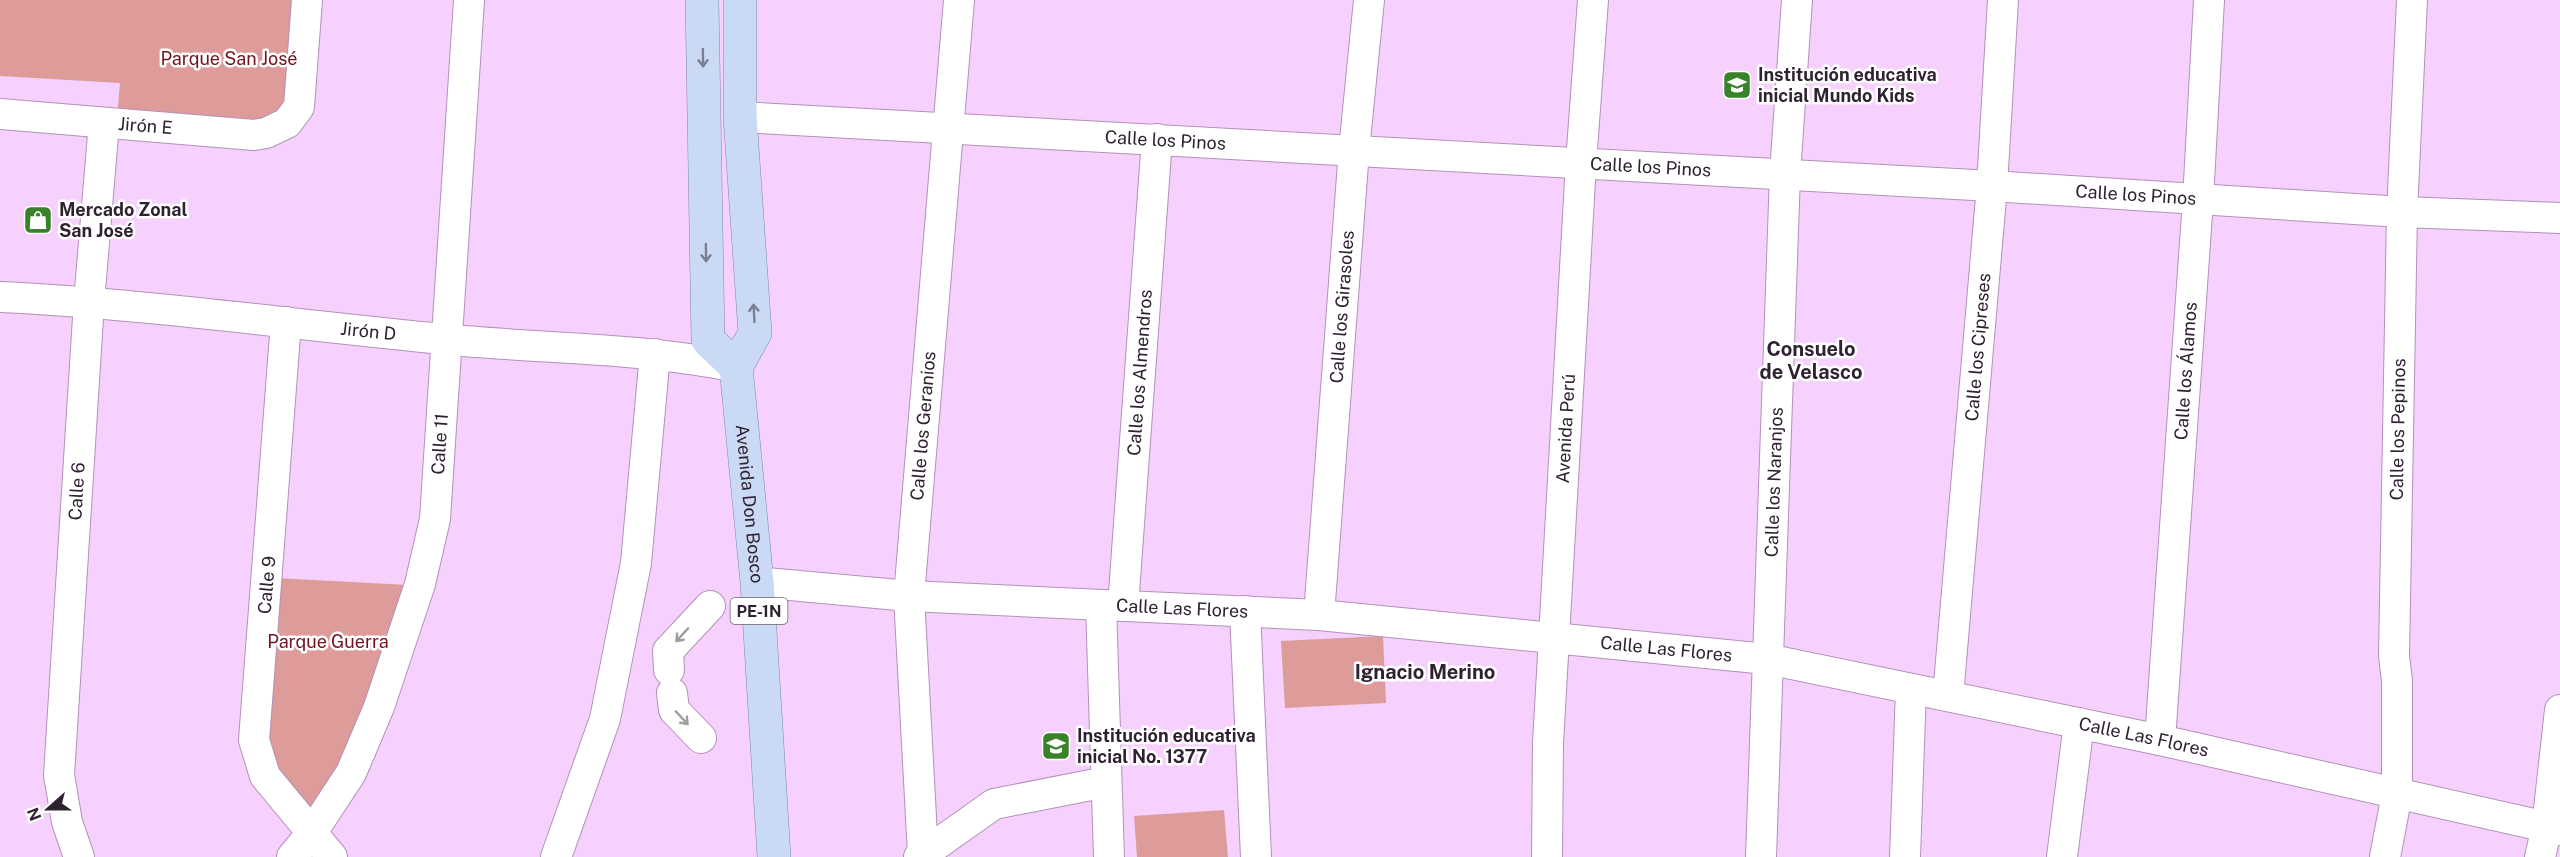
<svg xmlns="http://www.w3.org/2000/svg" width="2560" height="857" viewBox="0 0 2560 857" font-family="'Public Sans',sans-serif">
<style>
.green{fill:#dd9c9a}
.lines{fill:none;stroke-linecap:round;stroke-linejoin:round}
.minor-casing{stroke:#b391ba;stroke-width:32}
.major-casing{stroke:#7d89ab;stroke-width:34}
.minor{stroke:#fff;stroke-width:30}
.major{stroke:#cadaf4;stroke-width:33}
.oneway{stroke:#7c7e92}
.oneway2{stroke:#a19ba2}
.labels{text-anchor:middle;stroke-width:5;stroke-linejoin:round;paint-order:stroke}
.shield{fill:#fff;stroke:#6d646f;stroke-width:1.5}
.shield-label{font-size:16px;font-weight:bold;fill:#2f2131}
.park-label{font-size:18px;fill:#71121e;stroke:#fff}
.poi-label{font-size:18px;font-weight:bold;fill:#2f2131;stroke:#fff;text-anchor:start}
.street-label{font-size:18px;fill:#2f2131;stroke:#fff}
.neighbourhood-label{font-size:20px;font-weight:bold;fill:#2f2131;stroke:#fff}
</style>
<rect width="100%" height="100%" fill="#f6d1fd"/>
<g class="green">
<path d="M 0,0 L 294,0 L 286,99 L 274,116 L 263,121 L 122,112 L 118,108 L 120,83 L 0,76 Z"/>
<path d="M 275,578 L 409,585 L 362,733 L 307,817 L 257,750 Z"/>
<path d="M 1383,636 L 1386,703 L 1285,708 L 1281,641 Z"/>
<path d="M 1224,810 L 1228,857 L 1137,857 L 1134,816 Z"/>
</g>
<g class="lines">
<g class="minor-casing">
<g id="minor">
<path id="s1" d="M 0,114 L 254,135 L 266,133 L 287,123 L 299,107 L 307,0"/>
<path id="s2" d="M 740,117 L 1992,186 L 2402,212 L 2560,218"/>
<path id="s3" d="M 0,297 C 148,304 295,325 443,339 C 540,349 639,347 736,367"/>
<path d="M 286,322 L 254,740 L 265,776 L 332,857"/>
<path id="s4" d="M 757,582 L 909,596 L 1319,615 L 1767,659 L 2160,740 L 2560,830"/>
<path d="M 1101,605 L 1109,857"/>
<path id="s5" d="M 1123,606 L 1157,139"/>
<path d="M 1245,611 L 1256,857"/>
<path id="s6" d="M 1319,615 L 1354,150 L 1369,0"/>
<path d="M 669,670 L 668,651 L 710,606"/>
<path d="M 672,693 L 674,710 L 701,738"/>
<path id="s7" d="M 1948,696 L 1992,186 L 2003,0"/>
<path id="s8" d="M 2160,740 L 2198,200 L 2209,0"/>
<path id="s9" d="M 923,854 L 909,596 L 959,0"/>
<path id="s10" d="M 79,857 L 67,822 L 59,775 L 89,302 L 104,123"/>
<path id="s11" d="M 292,857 L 311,834 L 351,773 L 379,707 L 420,584 L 435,519 L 469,0"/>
<path d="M 556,857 L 605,719 L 636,563 L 655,354"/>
<path d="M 919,857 L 994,804 L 1106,782"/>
<path id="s12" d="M 1547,857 L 1548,743 L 1581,163 L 1593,0"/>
<path id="s13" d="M 1761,857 L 1785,174 L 1797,0"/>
<path d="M 1905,857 L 1911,689"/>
<path d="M 2062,857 L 2079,723"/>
<path id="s14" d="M 2385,857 L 2397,794 L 2397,681 L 2394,656 L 2402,212 L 2412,0"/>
<path d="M 2540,857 L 2547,827 L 2560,710"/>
</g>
</g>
<g class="major-casing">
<g id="major">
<path d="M 702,0 L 708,340 L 736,367"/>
<path id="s15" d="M 740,0 L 740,117 L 755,333 L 736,367 L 757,582 L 774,857"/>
</g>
</g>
<use href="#minor" class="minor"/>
<use href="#major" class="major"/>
</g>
<defs><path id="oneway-shaft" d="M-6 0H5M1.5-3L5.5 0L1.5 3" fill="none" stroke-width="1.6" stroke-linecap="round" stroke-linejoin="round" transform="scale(1.5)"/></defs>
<g class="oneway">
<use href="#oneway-shaft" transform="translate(703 58) rotate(89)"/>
<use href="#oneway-shaft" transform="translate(706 253) rotate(89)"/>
<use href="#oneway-shaft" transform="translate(754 313) rotate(-93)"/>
</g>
<g class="oneway2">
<use href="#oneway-shaft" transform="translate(682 635) rotate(133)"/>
<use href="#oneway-shaft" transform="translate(682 718) rotate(47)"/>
</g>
<defs>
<g id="school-square" transform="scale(1.5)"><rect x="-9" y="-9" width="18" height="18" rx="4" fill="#388229" stroke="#fff"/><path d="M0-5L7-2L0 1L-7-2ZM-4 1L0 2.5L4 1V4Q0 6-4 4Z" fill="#fff"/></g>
<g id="shop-square" transform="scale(1.5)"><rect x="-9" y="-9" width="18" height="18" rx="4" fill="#388229" stroke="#fff"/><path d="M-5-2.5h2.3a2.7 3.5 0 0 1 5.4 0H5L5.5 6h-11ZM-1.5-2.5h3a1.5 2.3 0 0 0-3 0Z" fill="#fff"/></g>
</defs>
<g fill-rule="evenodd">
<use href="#school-square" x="1737" y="85"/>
<use href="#shop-square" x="38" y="220"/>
<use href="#school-square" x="1056" y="746"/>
</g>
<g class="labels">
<rect class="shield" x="730.5" y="598" width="57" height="26" rx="4.5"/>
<g class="shield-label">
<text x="759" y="617">PE-1N</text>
</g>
<g class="park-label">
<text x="229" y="65">Parque San José</text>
<text x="328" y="648">Parque Guerra</text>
</g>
<g class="poi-label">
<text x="1758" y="81">Institución educativa<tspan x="1758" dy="21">inicial Mundo Kids</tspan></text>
<text x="59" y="216">Mercado Zonal<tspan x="59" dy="21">San José</tspan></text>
<text x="1077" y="742">Institución educativa<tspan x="1077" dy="21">inicial No. 1377</tspan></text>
</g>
<g class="street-label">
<text dy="6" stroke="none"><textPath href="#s1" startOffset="146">Jirón E</textPath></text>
<text dy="6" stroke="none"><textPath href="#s2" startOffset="426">Calle los Pinos</textPath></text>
<text dy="6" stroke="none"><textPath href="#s2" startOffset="912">Calle los Pinos</textPath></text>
<text dy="6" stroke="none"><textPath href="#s2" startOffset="1398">Calle los Pinos</textPath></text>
<text dy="6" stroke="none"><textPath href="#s6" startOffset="309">Calle los Girasoles</textPath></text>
<text dy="6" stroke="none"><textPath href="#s3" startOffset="370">Jirón D</textPath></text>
<text dy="6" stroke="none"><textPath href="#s7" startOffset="350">Calle los Cipreses</textPath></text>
<text dy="6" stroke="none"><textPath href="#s8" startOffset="370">Calle los Álamos</textPath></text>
<text dy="6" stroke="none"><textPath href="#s5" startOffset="234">Calle los Almendros</textPath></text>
<text dy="6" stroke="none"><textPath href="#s9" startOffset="429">Calle los Geranios</textPath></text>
<text dy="6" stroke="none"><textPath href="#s12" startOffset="429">Avenida Perú</textPath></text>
<text dy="6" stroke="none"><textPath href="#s14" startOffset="429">Calle los Pepinos</textPath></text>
<text dy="6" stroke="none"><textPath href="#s11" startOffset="446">Calle 11</textPath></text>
<text dy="6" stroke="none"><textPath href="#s13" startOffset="375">Calle los Naranjos</textPath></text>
<text dy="6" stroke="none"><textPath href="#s10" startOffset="369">Calle 6</textPath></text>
<text dy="6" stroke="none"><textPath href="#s15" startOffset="510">Avenida Don Bosco</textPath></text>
<text transform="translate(267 585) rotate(-85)" y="6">Calle 9</text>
<text dy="6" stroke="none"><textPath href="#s4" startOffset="426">Calle Las Flores</textPath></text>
<text dy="6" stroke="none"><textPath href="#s4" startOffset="912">Calle Las Flores</textPath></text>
<text dy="6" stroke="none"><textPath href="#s4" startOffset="1398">Calle Las Flores</textPath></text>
</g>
<g class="neighbourhood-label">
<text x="1811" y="356">Consuelo<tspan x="1811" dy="23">de Velasco</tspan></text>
<text x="1425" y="679">Ignacio Merino</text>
</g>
</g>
<g transform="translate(48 809) rotate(249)" stroke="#ffffff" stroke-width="4.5" paint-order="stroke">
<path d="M0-4.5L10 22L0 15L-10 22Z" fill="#2f2131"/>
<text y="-9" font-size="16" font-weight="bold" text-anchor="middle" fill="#2f2131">N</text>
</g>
</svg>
